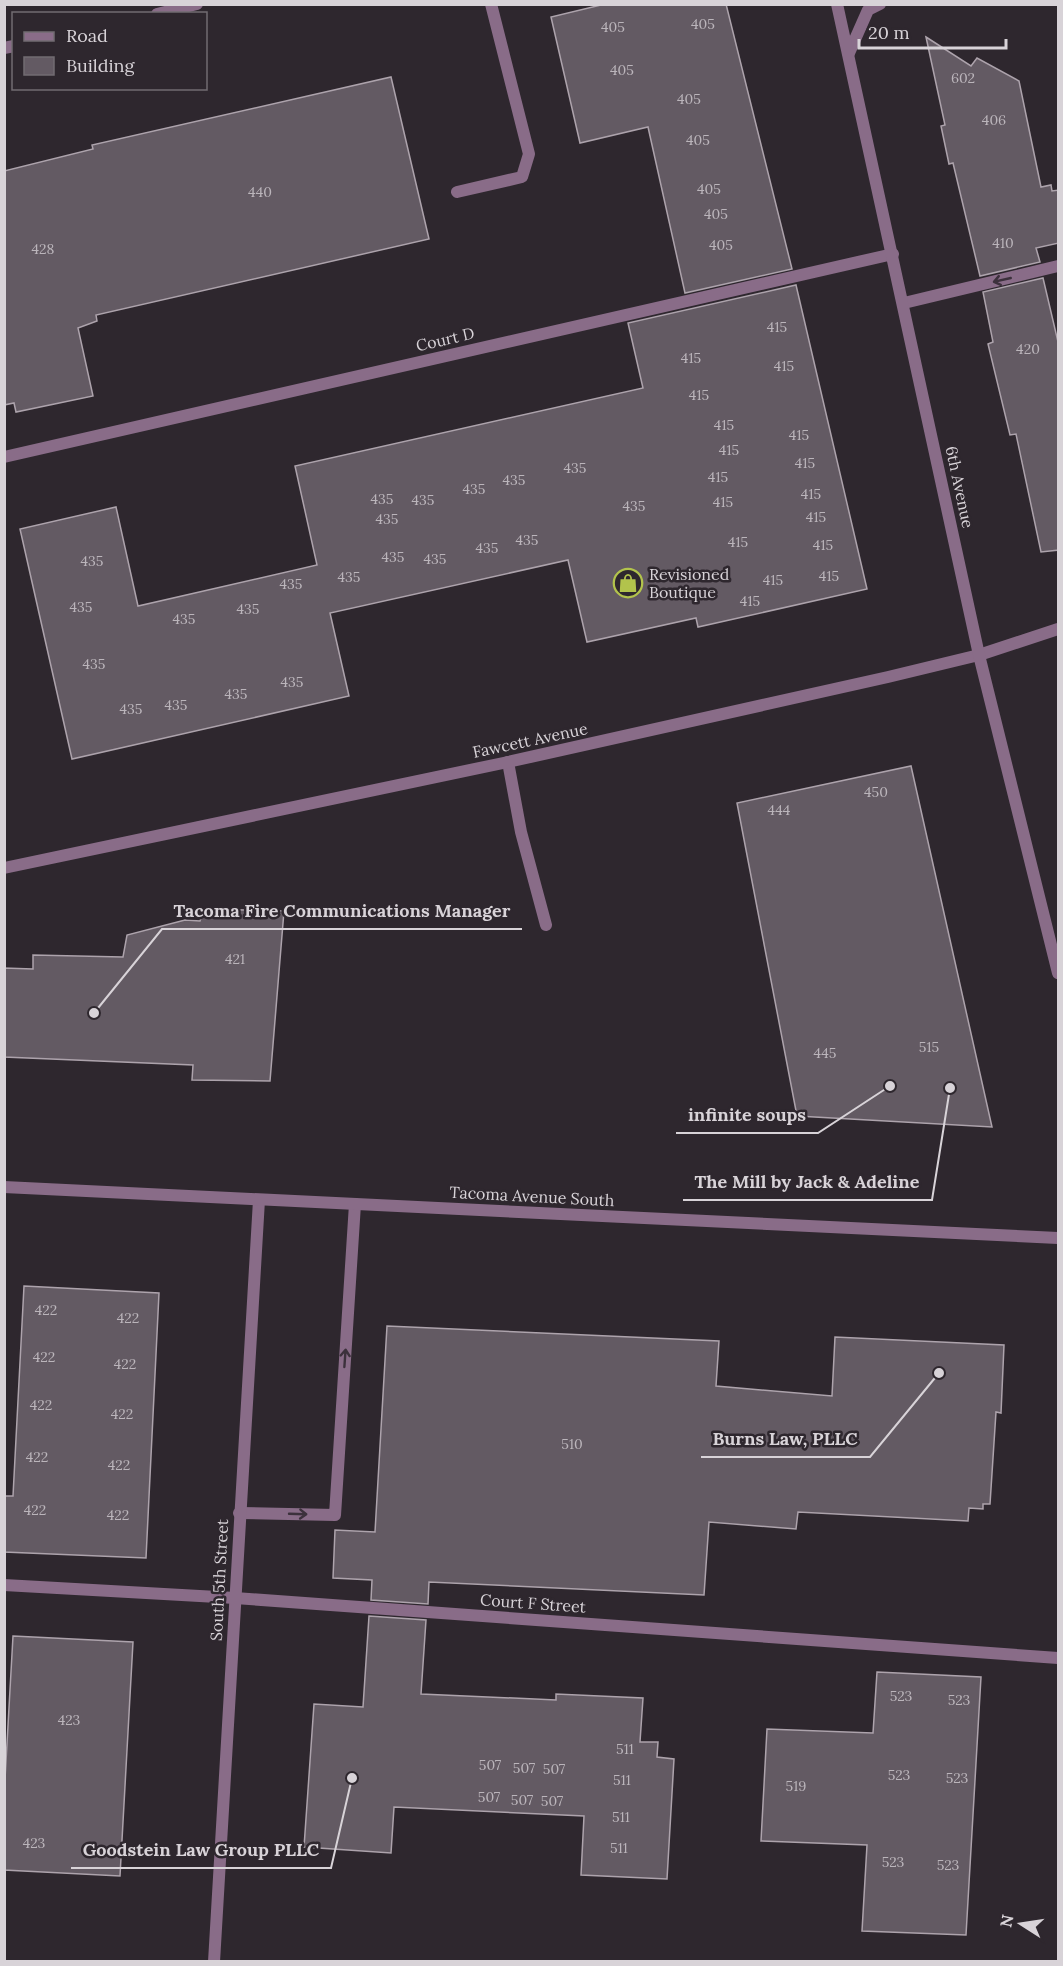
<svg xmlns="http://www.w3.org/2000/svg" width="1063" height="1966" viewBox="0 0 1063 1966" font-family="Lora,serif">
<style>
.building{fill:#635a63;stroke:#ada3ac;stroke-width:1.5}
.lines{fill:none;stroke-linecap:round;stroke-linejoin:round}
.service{stroke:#896c88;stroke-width:12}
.minor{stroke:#896c88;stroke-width:12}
.tertiary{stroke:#896c88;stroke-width:12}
.oneway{stroke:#3c313c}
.labels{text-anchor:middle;stroke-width:5;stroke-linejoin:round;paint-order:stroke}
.number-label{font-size:14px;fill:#bbb5bb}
.street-label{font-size:16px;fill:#d8d3d8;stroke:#2e272e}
.poi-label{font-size:16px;fill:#d8d3d8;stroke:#2e272e;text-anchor:start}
.leader{fill:none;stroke:#d8d3d8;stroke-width:2}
.callout-dot{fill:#d8d3d8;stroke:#2e272e;stroke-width:2}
.callout-label{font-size:18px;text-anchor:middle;font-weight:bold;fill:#d8d3d8;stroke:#2e272e;stroke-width:5;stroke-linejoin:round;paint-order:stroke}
</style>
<rect width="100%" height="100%" fill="#2e272e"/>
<g class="building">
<path d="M 605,4 L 726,4 L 792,269 L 685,293 L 648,127 L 580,143 L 551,17 Z"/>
<path d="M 926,37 L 971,66 L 977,58 L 1019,81 L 1041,187 L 1051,185 L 1052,191 L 1059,190 L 1059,243 L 1036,248 L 1040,262 L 980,276 L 953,163 L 949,164 L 941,126 L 945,125 Z"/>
<path d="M 391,77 L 429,239 L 96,315 L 97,321 L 78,328 L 93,396 L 16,412 L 14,403 L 4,405 L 4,171 L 93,149 L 92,145 Z"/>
<path d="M 1043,278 L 1059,346 L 1059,550 L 1041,552 L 1016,434 L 1010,435 L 988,344 L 993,342 L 983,292 Z"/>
<path d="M 796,285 L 867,589 L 698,627 L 696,618 L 587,642 L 568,560 L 330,613 L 349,696 L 72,759 L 20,529 L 116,507 L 138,606 L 317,565 L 295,466 L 643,388 L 628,323 Z"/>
<path d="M 911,766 L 992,1127 L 797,1116 L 737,803 Z"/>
<path d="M 204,909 L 284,911 L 270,1081 L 192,1080 L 193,1065 L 4,1057 L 4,968 L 33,969 L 33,955 L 123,957 L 127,935 L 185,920 L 200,921 Z"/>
<path d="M 24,1286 L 159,1293 L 146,1558 L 4,1552 L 4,1496 L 13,1496 Z"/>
<path d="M 387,1326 L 719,1341 L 716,1386 L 832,1396 L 835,1337 L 1004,1345 L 1001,1413 L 996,1412 L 990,1504 L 983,1504 L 983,1509 L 969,1508 L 968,1521 L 798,1512 L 796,1529 L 709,1522 L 704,1595 L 429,1582 L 428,1604 L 371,1600 L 372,1580 L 333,1578 L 335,1530 L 375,1532 Z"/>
<path d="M 369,1616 L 426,1620 L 421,1694 L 556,1700 L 556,1694 L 643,1698 L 640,1742 L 658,1742 L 657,1757 L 674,1759 L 667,1879 L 581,1875 L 584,1816 L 394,1807 L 391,1853 L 304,1847 L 314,1704 L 363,1707 Z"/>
<path d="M 13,1636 L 133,1642 L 120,1876 L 4,1870 L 4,1797 Z"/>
<path d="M 877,1672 L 981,1677 L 966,1935 L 862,1931 L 867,1845 L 761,1841 L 767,1729 L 873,1733 Z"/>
</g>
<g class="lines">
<g class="service">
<path d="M 457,192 L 522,177 L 529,154 L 491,4"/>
<path d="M 904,303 L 1058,266"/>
<path d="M 508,762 L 521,832 L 546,925"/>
<path d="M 239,1513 L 335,1515 L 355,1204"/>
</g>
<g class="minor">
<path d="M 849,53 L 868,10 L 880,4"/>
<path d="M 4,457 L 893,254"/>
<path d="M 4,868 L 508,762 L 888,677 L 979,655 L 1058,629"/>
<path d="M 4,1585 L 235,1598 L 1058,1658"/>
<path d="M 214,1962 L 259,1200"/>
</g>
<g class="tertiary">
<path d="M 837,4 L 979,655 L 1058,973"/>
<path d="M 157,14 L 197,4"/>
<path d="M 4,48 L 14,46"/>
<path d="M 4,1187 L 1058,1238"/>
</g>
</g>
<defs><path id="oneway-shaft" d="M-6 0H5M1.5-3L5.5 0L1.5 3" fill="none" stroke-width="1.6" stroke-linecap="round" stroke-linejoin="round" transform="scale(1.5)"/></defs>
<g class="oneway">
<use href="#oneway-shaft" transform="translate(1002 280) rotate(167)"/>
<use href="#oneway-shaft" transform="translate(345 1358) rotate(-86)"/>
<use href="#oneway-shaft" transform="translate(298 1514) rotate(2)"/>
</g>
<defs>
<g id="shop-ring" transform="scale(1.5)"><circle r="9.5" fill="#2e272e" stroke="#b2c34c" stroke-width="1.5"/><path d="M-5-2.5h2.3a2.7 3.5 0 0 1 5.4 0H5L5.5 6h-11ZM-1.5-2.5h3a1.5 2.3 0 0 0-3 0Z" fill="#b2c34c"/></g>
</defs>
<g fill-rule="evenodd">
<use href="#shop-ring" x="628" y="583"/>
</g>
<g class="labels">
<g class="number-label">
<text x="703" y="29">405</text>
<text x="613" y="32">405</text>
<text x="622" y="75">405</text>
<text x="963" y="83">602</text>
<text x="689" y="104">405</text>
<text x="994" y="125">406</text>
<text x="698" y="145">405</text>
<text x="709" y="194">405</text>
<text x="260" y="197">440</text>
<text x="716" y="219">405</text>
<text x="1003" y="248">410</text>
<text x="721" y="250">405</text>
<text x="43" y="254">428</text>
<text x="777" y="332">415</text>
<text x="1028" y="354">420</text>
<text x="691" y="363">415</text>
<text x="784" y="371">415</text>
<text x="699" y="400">415</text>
<text x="724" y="430">415</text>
<text x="799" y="440">415</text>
<text x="729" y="455">415</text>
<text x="805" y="468">415</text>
<text x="575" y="473">435</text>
<text x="718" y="482">415</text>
<text x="514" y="485">435</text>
<text x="474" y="494">435</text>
<text x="811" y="499">415</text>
<text x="382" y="504">435</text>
<text x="423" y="505">435</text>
<text x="723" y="507">415</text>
<text x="634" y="511">435</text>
<text x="816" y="522">415</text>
<text x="387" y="524">435</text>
<text x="527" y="545">435</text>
<text x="738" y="547">415</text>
<text x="823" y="550">415</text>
<text x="487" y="553">435</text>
<text x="393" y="562">435</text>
<text x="435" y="564">435</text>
<text x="92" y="566">435</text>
<text x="829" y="581">415</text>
<text x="349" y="582">435</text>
<text x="773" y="585">415</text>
<text x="291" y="589">435</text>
<text x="750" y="606">415</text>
<text x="81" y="612">435</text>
<text x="248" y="614">435</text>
<text x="184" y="624">435</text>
<text x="94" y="669">435</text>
<text x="292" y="687">435</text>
<text x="236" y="699">435</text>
<text x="176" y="710">435</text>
<text x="131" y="714">435</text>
<text x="876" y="797">450</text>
<text x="779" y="815">444</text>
<text x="235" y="964">421</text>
<text x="929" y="1052">515</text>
<text x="825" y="1058">445</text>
<text x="46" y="1315">422</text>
<text x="128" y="1323">422</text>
<text x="44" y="1362">422</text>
<text x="125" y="1369">422</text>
<text x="41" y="1410">422</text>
<text x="122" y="1419">422</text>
<text x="572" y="1449">510</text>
<text x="37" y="1462">422</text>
<text x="119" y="1470">422</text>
<text x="35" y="1515">422</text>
<text x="118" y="1520">422</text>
<text x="901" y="1701">523</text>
<text x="959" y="1705">523</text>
<text x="69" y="1725">423</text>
<text x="625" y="1754">511</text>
<text x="490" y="1770">507</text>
<text x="524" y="1773">507</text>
<text x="554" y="1774">507</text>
<text x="899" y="1780">523</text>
<text x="957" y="1783">523</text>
<text x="622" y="1785">511</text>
<text x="796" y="1791">519</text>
<text x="489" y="1802">507</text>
<text x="522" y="1805">507</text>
<text x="552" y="1806">507</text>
<text x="621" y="1822">511</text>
<text x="34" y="1848">423</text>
<text x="619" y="1853">511</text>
<text x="893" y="1867">523</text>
<text x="948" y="1870">523</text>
</g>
<g class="street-label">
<text transform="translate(445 339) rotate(-13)" y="6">Court D</text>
<text transform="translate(960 487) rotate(78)" y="6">6th Avenue</text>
<text transform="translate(530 740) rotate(-12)" y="6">Fawcett Avenue</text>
<text transform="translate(532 1196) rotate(3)" y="6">Tacoma Avenue South</text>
<text transform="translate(219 1580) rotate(-87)" y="6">South 5th Street</text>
<text transform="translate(533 1603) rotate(4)" y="6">Court F Street</text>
</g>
<g class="poi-label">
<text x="649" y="580">Revisioned<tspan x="649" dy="18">Boutique</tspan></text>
</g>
</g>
<path class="leader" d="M94 1013L162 929H522M890 1086L818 1133H676M950 1088L932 1200H683M939 1373L870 1457H701M352 1778L331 1868H71"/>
<g class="callout-dot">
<circle cx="94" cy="1013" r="6"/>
<circle cx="890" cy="1086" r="6"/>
<circle cx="950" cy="1088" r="6"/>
<circle cx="939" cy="1373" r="6"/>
<circle cx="352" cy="1778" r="6"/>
</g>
<g class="callout-label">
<text x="342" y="917">Tacoma Fire Communications Manager</text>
<text x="747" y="1121">infinite soups</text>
<text x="807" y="1188">The Mill by Jack &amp; Adeline</text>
<text x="785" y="1445">Burns Law, PLLC</text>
<text x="201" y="1856">Goodstein Law Group PLLC</text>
</g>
<rect width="1063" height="1966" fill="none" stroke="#d8d3d8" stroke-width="12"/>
<rect x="12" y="12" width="195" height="78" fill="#2e272e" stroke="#726c72" stroke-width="1.5"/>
<rect x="24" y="32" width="30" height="9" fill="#896c88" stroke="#726c72" stroke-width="1.5"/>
<text x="66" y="42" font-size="18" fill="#d8d3d8">Road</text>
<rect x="24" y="57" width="30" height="18" fill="#635a63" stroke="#726c72" stroke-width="1.5"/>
<text x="66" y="72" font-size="18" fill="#d8d3d8">Building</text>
<g transform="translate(1021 1924) rotate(282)" stroke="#2e272e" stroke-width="4.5" paint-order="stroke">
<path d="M0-4.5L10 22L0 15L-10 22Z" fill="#d8d3d8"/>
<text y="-9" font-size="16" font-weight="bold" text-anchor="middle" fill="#d8d3d8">N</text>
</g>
<path d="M859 39v9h147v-9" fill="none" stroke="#d8d3d8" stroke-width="3"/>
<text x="868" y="39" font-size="18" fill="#d8d3d8" stroke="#2e272e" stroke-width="4.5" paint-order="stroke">20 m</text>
</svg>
